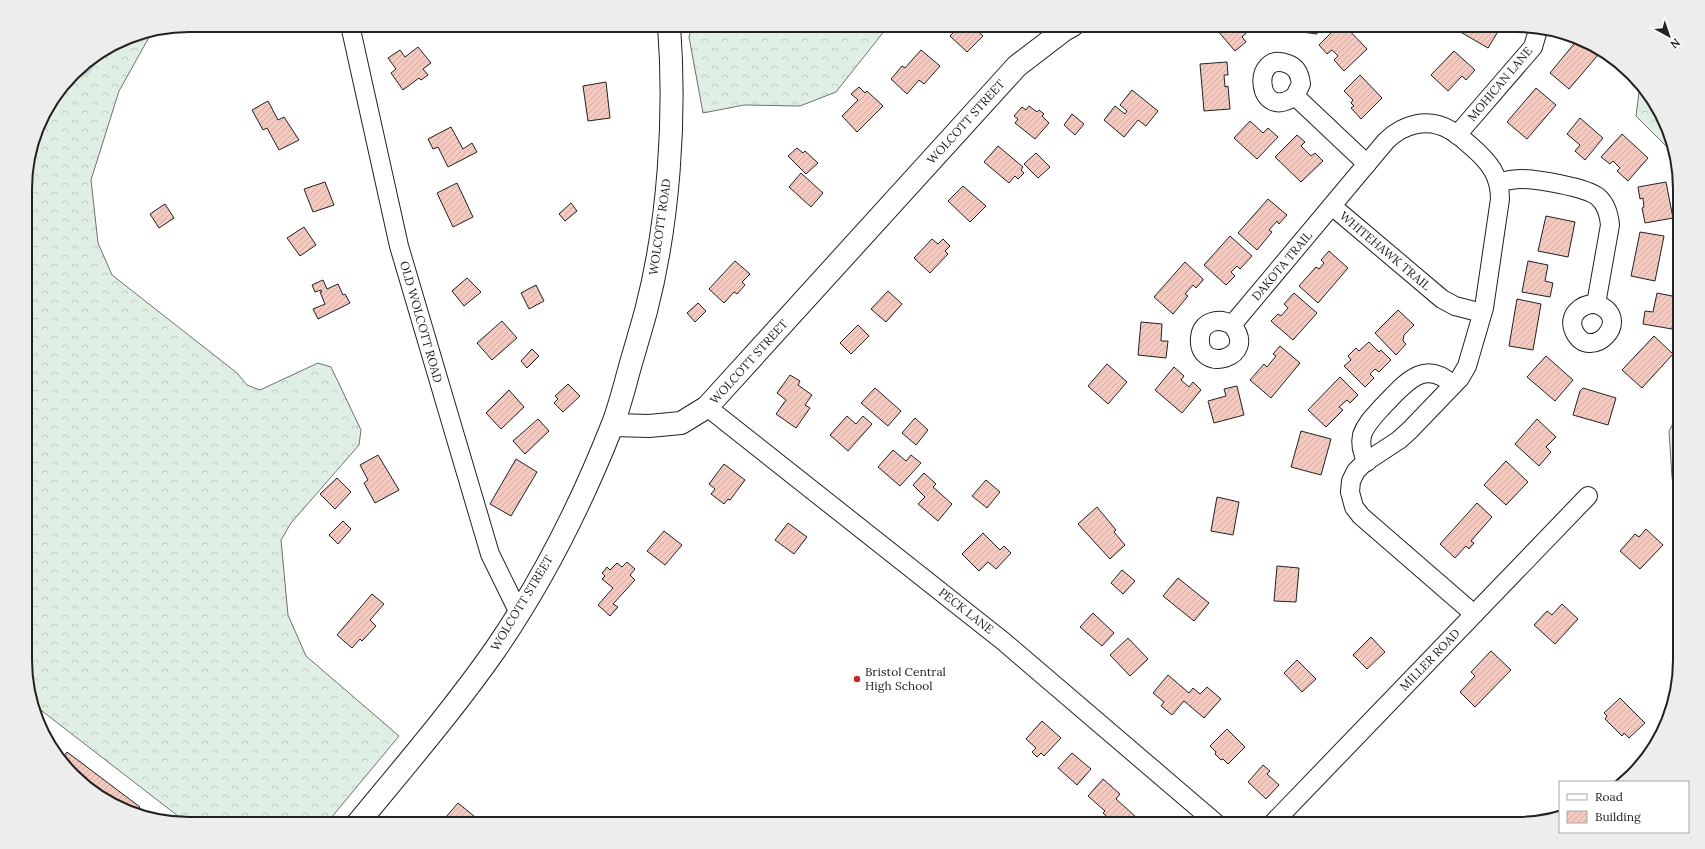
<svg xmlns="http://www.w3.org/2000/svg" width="1705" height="849" viewBox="0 0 1705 849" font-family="Lora,serif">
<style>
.forest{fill:url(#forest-crowns);stroke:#6f6f6f}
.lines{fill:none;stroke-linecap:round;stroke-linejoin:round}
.stream{stroke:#c7d3dd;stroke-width:5}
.building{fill:url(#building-hatch);stroke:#222}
.minor-casing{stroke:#222;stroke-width:20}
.major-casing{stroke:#222;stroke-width:24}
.minor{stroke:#fff;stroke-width:18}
.major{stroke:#fff;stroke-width:22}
.poi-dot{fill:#c62828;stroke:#fff;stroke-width:1.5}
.labels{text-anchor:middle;stroke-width:3;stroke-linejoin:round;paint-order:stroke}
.street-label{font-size:12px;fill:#222;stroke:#fff}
.poi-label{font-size:12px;fill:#222;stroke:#fff;text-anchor:start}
.rim{fill:none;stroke:#222;stroke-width:2}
</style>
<defs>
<pattern id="forest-crowns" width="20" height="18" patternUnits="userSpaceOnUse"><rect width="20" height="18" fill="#e0efe3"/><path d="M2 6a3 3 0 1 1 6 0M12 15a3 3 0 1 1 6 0" fill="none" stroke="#c0cdc2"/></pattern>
<pattern id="building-hatch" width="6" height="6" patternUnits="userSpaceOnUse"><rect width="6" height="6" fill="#f3c9c0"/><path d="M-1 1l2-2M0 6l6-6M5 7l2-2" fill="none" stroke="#d0aca5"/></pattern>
</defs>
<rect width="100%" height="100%" fill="#fff"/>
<g class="forest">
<path d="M 692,25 L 889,25 L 836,92 L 800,106 L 744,105 L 703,113 L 689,37 Z"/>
<path d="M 152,32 L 119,91 L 91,180 L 98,243 L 112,275 L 237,373 L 247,385 L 260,390 L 318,363 L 331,367 L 361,430 L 359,445 L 291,523 L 281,540 L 288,615 L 306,656 L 399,736 L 326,824 L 187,823 L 33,704 L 26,682 L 25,178 L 42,117 L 81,66 L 126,37 Z"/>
<path d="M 1640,84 C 1659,100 1669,132 1675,155 L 1636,116 Z"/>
<path d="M 1679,412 L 1680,526 L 1672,477 L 1669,431 Z"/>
</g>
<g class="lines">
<path class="stream" d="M 60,93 L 75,75 L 88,71 L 95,57"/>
</g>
<g class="building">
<path d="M 567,25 L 595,25 L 595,26 L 567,29 Z"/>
<path d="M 960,25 L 971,25 L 983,36 L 967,52 L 950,36 Z"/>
<path d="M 1222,25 L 1255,25 L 1242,37 L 1246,42 L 1235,51 L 1217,30 Z"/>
<path d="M 1273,25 L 1318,25 L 1317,34 L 1294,31 L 1295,27 L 1284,26 L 1283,29 L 1273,27 Z"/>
<path d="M 1339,25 L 1344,25 L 1367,49 L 1344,71 L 1334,60 L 1338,56 L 1332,50 L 1327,54 L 1319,45 Z"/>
<path d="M 1459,25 L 1502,25 L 1488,48 L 1457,30 Z"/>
<path d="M 1578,39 L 1598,55 L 1569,89 L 1550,73 Z"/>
<path d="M 418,47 L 431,63 L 423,69 L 428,75 L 421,80 L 419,78 L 403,90 L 391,73 L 396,69 L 388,58 L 400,50 L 405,57 Z"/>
<path d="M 921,50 L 940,66 L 924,84 L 919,80 L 907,94 L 891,79 L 902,66 L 905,68 Z"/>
<path d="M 1454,51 L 1475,70 L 1466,80 L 1462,76 L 1448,91 L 1431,75 Z"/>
<path d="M 1227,62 L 1228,75 L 1224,75 L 1225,87 L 1228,86 L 1230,109 L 1204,111 L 1200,64 Z"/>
<path d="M 1360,75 L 1382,98 L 1361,119 L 1351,108 L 1354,106 L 1351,103 L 1353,100 L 1344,91 Z"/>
<path d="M 606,82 L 610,118 L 588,121 L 583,86 Z"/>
<path d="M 859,87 L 865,93 L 867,91 L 883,106 L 857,132 L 842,116 L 858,100 L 851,94 Z"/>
<path d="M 1536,88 L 1556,105 L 1527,139 L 1507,122 Z"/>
<path d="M 1132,90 L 1158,111 L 1146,126 L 1138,120 L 1124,137 L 1104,120 L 1115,106 L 1125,114 L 1127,111 L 1120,105 Z"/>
<path d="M 268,101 L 278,120 L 284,117 L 299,140 L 279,150 L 267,128 L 263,130 L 252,110 Z"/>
<path d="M 1029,106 L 1037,112 L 1039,110 L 1044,114 L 1042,116 L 1049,123 L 1035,139 L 1015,123 L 1018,119 L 1014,116 L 1022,107 L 1026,110 Z"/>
<path d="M 1072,114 L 1084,124 L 1075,135 L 1064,125 Z"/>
<path d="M 1580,118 L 1603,138 L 1585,160 L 1575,151 L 1580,145 L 1567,134 Z"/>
<path d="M 1250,121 L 1263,133 L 1268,128 L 1278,137 L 1257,159 L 1234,138 Z"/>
<path d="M 451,127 L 463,149 L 472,143 L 477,152 L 448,167 L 438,147 L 433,149 L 428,139 Z"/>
<path d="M 1622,134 L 1648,158 L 1628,181 L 1617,171 L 1620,168 L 1613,161 L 1610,164 L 1601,157 Z"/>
<path d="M 1297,135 L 1305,142 L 1301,146 L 1311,156 L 1315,153 L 1323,161 L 1301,182 L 1275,157 Z"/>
<path d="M 998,146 L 1023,167 L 1021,170 L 1024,173 L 1018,179 L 1015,176 L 1009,183 L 984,162 Z"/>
<path d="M 797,148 L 803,153 L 805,151 L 818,163 L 806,174 L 788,156 Z"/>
<path d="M 1036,153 L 1050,167 L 1038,178 L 1024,164 Z"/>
<path d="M 801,173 L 823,193 L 811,207 L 789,187 Z"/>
<path d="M 325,182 L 334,205 L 313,212 L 304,189 Z"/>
<path d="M 1666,182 L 1673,218 L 1645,223 L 1642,208 L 1644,207 L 1643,198 L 1640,199 L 1638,187 Z"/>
<path d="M 457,183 L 473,217 L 453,227 L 437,193 Z"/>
<path d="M 963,186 L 986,206 L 970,222 L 948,201 Z"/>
<path d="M 1268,199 L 1287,215 L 1279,224 L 1277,221 L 1269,230 L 1272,232 L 1257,250 L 1238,233 Z"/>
<path d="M 571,203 L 577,211 L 565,221 L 559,214 Z"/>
<path d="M 165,204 L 174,218 L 159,228 L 150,214 Z"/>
<path d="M 1546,216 L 1575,222 L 1568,257 L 1538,251 Z"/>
<path d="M 304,227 L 316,245 L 300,256 L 287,238 Z"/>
<path d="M 1640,232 L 1664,236 L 1655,281 L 1631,276 Z"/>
<path d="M 1230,236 L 1252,256 L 1240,269 L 1237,266 L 1231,272 L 1235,276 L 1226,285 L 1204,265 Z"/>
<path d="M 932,239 L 938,244 L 943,239 L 950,246 L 945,251 L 948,254 L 930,273 L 914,258 Z"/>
<path d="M 1329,251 L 1348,268 L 1318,303 L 1299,286 L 1316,267 L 1319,269 L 1324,263 L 1321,260 Z"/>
<path d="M 735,261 L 750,274 L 742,282 L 745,285 L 737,294 L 734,292 L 724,303 L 709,289 Z"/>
<path d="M 1528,261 L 1548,265 L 1545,281 L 1553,283 L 1550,297 L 1522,292 Z"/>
<path d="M 1185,262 L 1203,279 L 1203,280 L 1196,288 L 1193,285 L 1185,294 L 1188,296 L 1173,314 L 1154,297 Z"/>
<path d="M 467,278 L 481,292 L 464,306 L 452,291 Z"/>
<path d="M 323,280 L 327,289 L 338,284 L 343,295 L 345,294 L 350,303 L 318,319 L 313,309 L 325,304 L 320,292 L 322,292 L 321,290 L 315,292 L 312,285 Z"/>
<path d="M 536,285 L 544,301 L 529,309 L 521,293 Z"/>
<path d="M 888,291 L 902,304 L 886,322 L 871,309 Z"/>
<path d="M 1294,293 L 1317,313 L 1293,340 L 1271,321 L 1278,314 L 1281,316 L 1288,308 L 1284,304 Z"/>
<path d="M 1657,293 L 1677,297 L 1672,329 L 1643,324 L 1645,311 L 1653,312 Z"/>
<path d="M 1517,299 L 1541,304 L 1533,350 L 1509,346 Z"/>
<path d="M 698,303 L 706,311 L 695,322 L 687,313 Z"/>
<path d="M 1398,310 L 1414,325 L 1404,335 L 1403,341 L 1406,344 L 1396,355 L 1375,333 Z"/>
<path d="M 502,321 L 517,338 L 492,360 L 477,343 Z"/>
<path d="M 1141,322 L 1162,324 L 1161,341 L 1168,341 L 1166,358 L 1138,355 Z"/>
<path d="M 858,325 L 869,336 L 851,354 L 840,343 Z"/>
<path d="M 1654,336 L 1673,354 L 1642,388 L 1622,370 Z"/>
<path d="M 1369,342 L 1379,352 L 1381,350 L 1391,360 L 1379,372 L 1375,369 L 1370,374 L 1374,378 L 1365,387 L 1344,366 L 1351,360 L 1348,356 L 1356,348 L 1359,351 Z"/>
<path d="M 1280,346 L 1300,363 L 1271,398 L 1250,380 L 1264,364 L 1267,367 L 1276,356 L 1273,354 Z"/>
<path d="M 532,349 L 539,356 L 527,368 L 521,361 Z"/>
<path d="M 1546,356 L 1573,380 L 1555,401 L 1527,377 Z"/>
<path d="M 1107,364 L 1127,382 L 1108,404 L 1088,386 Z"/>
<path d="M 1174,367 L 1184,376 L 1181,380 L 1189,387 L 1193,382 L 1201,390 L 1182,413 L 1155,390 Z"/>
<path d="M 790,375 L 800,381 L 798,385 L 812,395 L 805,405 L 810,408 L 796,428 L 776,414 L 786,400 L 777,393 Z"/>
<path d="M 1340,377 L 1358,395 L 1350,403 L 1347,400 L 1339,407 L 1343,410 L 1326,427 L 1308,410 Z"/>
<path d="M 568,384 L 580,396 L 563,412 L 554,403 L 558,399 L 555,396 Z"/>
<path d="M 1237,386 L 1244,415 L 1214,423 L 1208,401 L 1226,396 L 1224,389 Z"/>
<path d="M 875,388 L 901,411 L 888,426 L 861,403 Z"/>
<path d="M 1583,388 L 1616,398 L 1608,425 L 1573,415 L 1580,391 Z"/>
<path d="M 509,390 L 524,407 L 501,429 L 486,413 Z"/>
<path d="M 847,416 L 856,424 L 863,416 L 872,424 L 848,451 L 830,435 Z"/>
<path d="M 915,418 L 928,430 L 916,445 L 902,433 Z"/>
<path d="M 538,419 L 549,431 L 525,454 L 513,441 Z"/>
<path d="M 1537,419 L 1556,437 L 1546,447 L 1551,452 L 1539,466 L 1515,444 Z"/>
<path d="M 1301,431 L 1331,439 L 1321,475 L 1291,467 Z"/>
<path d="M 893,450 L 906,461 L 911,455 L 921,463 L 900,486 L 878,467 Z"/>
<path d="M 378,455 L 399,490 L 375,503 L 364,483 L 368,480 L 360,465 Z"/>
<path d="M 516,459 L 537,472 L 511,516 L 490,504 Z"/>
<path d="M 1506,461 L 1528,482 L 1506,505 L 1484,485 Z"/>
<path d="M 724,464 L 745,480 L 730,500 L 728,499 L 724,504 L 711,494 L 715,489 L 709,484 Z"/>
<path d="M 924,473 L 936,484 L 933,487 L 952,504 L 938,521 L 918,504 L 925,497 L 913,485 Z"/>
<path d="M 337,478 L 351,492 L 335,509 L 320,494 Z"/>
<path d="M 986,480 L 1000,492 L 987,508 L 972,496 Z"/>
<path d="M 1217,497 L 1239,502 L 1233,535 L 1211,531 Z"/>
<path d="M 1477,503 L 1492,517 L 1471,541 L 1474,543 L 1469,549 L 1466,546 L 1455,558 L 1440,544 Z"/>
<path d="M 1097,507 L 1116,530 L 1114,532 L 1125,545 L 1110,559 L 1078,524 Z"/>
<path d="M 343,521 L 351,529 L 338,544 L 329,535 Z"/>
<path d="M 788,523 L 807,537 L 794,554 L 775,540 Z"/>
<path d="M 1646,529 L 1663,545 L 1640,569 L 1620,551 L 1635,534 L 1639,537 Z"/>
<path d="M 664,531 L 682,545 L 665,565 L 647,551 Z"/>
<path d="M 983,533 L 1000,550 L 1004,546 L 1011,553 L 996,569 L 988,562 L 979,571 L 962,554 Z"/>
<path d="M 627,562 L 635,569 L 630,575 L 635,580 L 613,604 L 618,607 L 610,616 L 598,605 L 613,588 L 602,579 L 605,576 L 602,573 L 607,567 L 610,570 L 617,563 L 622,567 Z"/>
<path d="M 1277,566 L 1299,568 L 1296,602 L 1274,601 Z"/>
<path d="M 1122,570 L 1135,581 L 1123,594 L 1111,583 Z"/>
<path d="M 1178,578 L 1209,603 L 1194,621 L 1163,596 Z"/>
<path d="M 372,594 L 384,604 L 370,620 L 376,626 L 362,641 L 360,639 L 352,648 L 337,635 Z"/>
<path d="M 1562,604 L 1578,619 L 1555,644 L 1534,625 L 1547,611 L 1552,615 Z"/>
<path d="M 1093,613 L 1114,633 L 1102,646 L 1080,627 Z"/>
<path d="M 1371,637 L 1385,652 L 1367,669 L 1353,655 Z"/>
<path d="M 1128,638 L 1148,659 L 1130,676 L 1110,655 Z"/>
<path d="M 1491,651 L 1511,670 L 1475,707 L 1460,692 L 1475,676 L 1471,672 Z"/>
<path d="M 1297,660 L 1316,679 L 1302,692 L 1284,673 Z"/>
<path d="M 1168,675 L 1189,693 L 1193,688 L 1200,694 L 1207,687 L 1221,699 L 1204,718 L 1184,701 L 1172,715 L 1161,706 L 1164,702 L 1153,693 Z"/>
<path d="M 1620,698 L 1645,723 L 1629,738 L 1624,733 L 1622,736 L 1605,719 L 1607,716 L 1604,713 Z"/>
<path d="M 1042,721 L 1061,738 L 1044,756 L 1041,753 L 1037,757 L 1032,752 L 1036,748 L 1026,739 Z"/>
<path d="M 1227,729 L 1245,747 L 1228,764 L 1223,759 L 1221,760 L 1215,754 L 1216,752 L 1210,746 Z"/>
<path d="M 43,733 L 55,742 L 51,747 Z"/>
<path d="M 67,752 L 140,807 L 136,812 L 117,807 L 60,761 Z"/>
<path d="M 1072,753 L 1091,769 L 1077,785 L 1058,768 Z"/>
<path d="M 1263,765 L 1270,771 L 1267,774 L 1279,785 L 1266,799 L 1248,782 Z"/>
<path d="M 1103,779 L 1120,794 L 1116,799 L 1136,817 L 1131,824 L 1115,824 L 1103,813 L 1105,811 L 1088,796 Z"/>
<path d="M 458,803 L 474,816 L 467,824 L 440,824 Z"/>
</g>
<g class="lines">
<g class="minor-casing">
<g id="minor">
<path d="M 350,25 L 399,246 L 490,554 L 518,611"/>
<path d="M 1295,96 C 1256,124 1250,49 1288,64 C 1297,67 1300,75 1301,84 L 1295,96 L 1367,164"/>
<path d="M 1457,135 L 1533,47 L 1538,30"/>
<path d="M 1499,182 C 1506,181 1513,179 1520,179 C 1536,179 1586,187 1598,197 C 1606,204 1609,214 1610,225 L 1596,304 C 1581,303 1567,316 1574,331 C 1590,365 1636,318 1596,304"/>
<path d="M 1332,206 L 1442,299 L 1455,306 L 1482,313"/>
<path d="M 1232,325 C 1260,358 1197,375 1200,338 C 1201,321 1219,317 1232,325 L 1386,141 C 1403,124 1428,117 1450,130 C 1458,134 1465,141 1472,147 C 1489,162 1500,175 1500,199 L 1484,308 L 1467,366 L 1460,378 L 1410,430 L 1399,440 L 1364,463 L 1356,471 L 1351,481 L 1350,492 L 1354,507 L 1361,516 L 1474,614"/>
<path d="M 707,407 L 1003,641 L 1217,824"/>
<path d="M 1367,462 C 1362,453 1360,444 1362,435 C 1366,423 1376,414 1384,405 C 1404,385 1424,357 1453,385"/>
<path d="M 1272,824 L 1588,496"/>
</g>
</g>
<g class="major-casing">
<g id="major">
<path d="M 613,425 L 649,426 L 681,423 L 707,407 L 1017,66 L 1064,30 L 1073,25"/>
<path d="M 357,824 C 404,767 453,710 495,650 C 541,583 582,502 612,426 C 620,406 625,384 631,363 C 636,346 641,329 646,311 C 669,222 676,117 669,25"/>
</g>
</g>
<use href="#minor" class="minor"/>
<use href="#major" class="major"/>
</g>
<circle class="poi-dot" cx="857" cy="679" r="4"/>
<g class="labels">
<g class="street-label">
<text transform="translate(1500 84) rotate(-50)" y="4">MOHICAN LANE</text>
<text transform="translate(966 122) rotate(-48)" y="4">WOLCOTT STREET</text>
<text transform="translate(660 227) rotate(-82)" y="4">WOLCOTT ROAD</text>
<text transform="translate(1385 251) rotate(40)" y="4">WHITEHAWK TRAIL</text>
<text transform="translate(1282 266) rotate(-50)" y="4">DAKOTA TRAIL</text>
<text transform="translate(421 322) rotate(74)" y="4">OLD WOLCOTT ROAD</text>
<text transform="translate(749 362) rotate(-48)" y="4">WOLCOTT STREET</text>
<text transform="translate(522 603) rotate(-59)" y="4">WOLCOTT STREET</text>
<text transform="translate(966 611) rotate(38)" y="4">PECK LANE</text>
<text transform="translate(1430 660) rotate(-46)" y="4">MILLER ROAD</text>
</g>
<g class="poi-label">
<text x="865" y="676">Bristol Central<tspan x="865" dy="14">High School</tspan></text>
</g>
</g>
<path d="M0 0H1705V849H0ZM189 32H1516A157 157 0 0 1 1673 189V660A157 157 0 0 1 1516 817H189A157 157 0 0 1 32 660V189A157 157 0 0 1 189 32Z" fill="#ededed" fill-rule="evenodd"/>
<path class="rim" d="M189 32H1516A157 157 0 0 1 1673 189V660A157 157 0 0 1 1516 817H189A157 157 0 0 1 32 660V189A157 157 0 0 1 189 32Z"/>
<rect x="1559" y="781" width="130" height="52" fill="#ffffff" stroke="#a7a7a7"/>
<rect x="1567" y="794" width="20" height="6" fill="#ffffff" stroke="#a7a7a7"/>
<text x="1595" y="801" font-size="12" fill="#222222">Road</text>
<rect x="1567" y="811" width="20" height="12" fill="url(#building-hatch)" stroke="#a7a7a7"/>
<text x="1595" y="821" font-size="12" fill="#222222">Building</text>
<g transform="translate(1669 36) rotate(140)" stroke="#ffffff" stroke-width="3" paint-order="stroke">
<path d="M0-3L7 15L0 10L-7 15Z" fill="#222222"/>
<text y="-6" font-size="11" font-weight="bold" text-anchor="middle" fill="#222222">N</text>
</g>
</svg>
